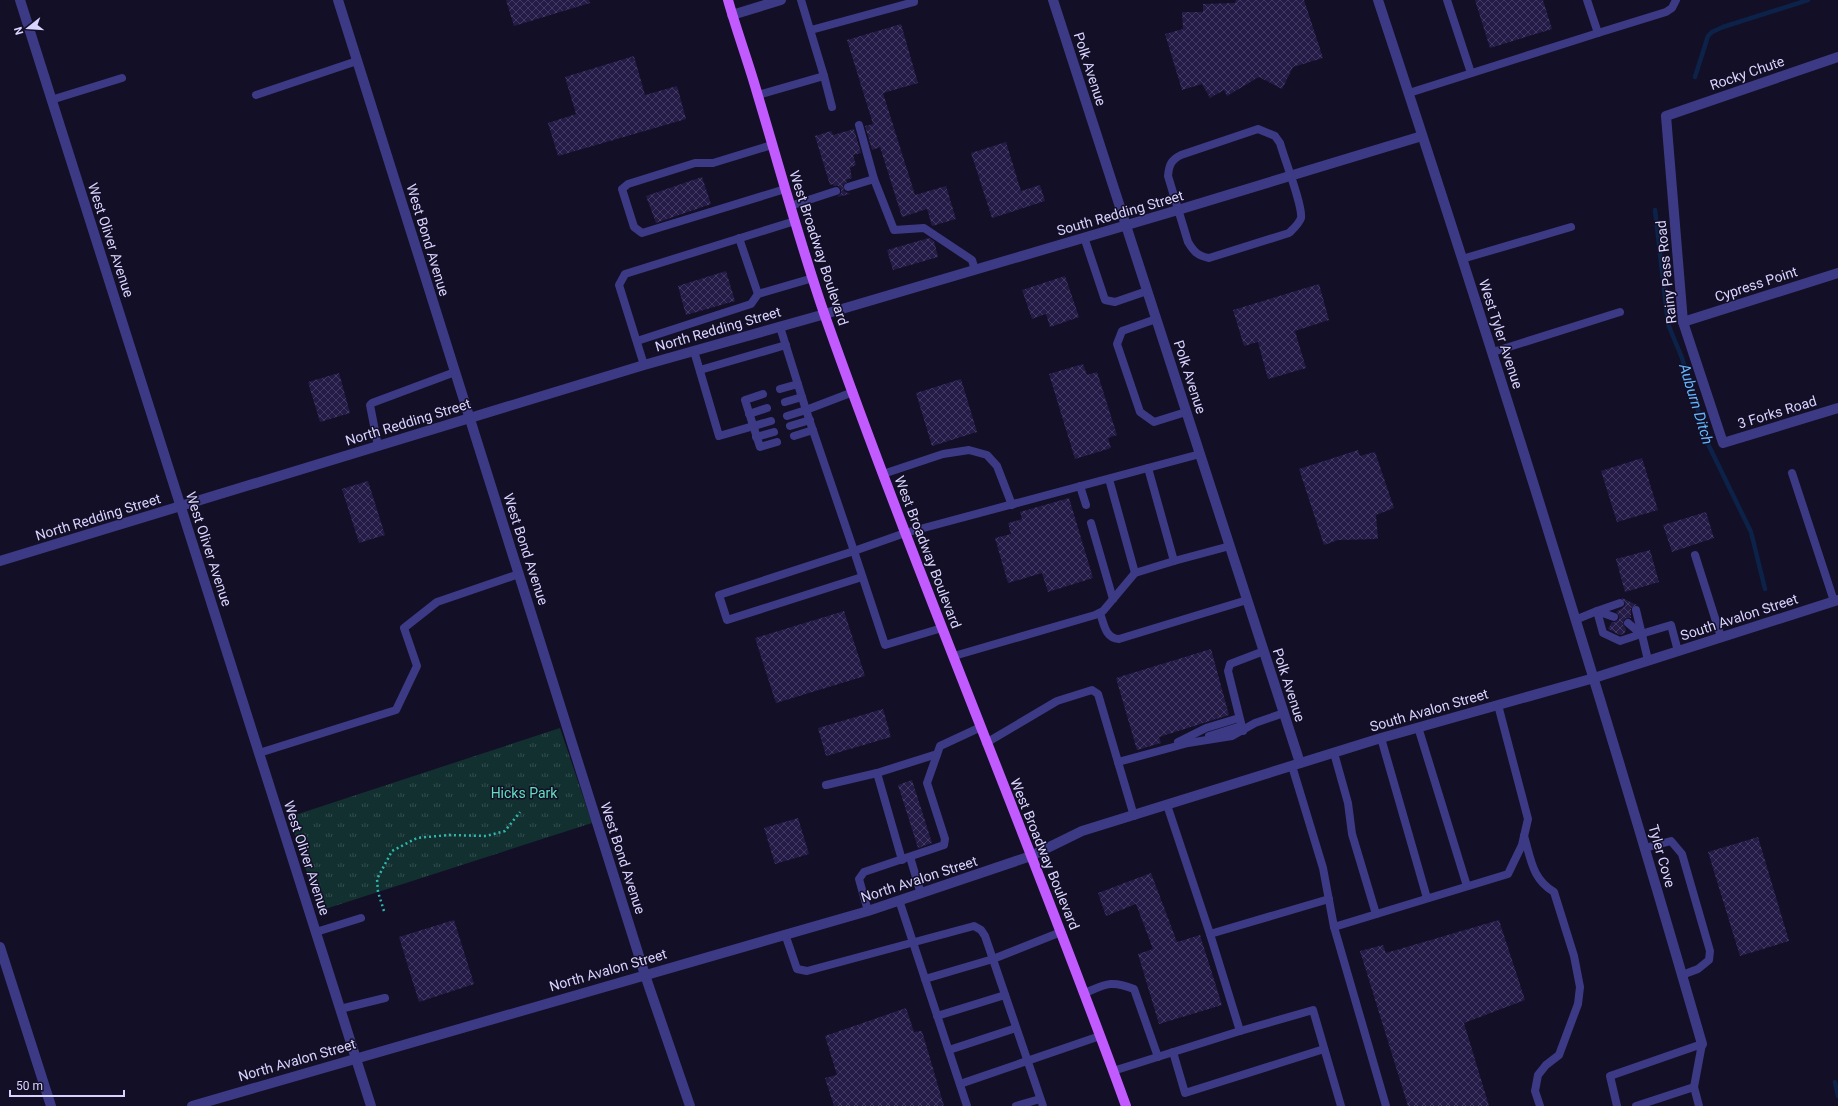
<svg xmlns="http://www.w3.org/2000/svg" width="1838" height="1106" viewBox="0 0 1838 1106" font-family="Roboto,sans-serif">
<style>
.park{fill:url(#park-tufts)}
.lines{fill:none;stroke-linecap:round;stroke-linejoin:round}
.stream{stroke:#0c2248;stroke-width:4.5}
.building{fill:url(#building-cross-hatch)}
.path{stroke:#2fb8b0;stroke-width:2.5;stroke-dasharray:2 3;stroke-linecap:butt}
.service{stroke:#3d3a85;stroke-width:8}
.minor{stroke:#3d3a85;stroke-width:10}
.tertiary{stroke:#3d3a85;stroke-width:10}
.primary{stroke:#c25bff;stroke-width:10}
.labels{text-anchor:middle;stroke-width:3;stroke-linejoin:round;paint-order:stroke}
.street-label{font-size:14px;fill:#d9d4ff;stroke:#130f26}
.park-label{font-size:14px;fill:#5fe0c0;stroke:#130f26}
.water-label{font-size:15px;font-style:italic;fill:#62b6ff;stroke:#130f26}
</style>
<defs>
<pattern id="park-tufts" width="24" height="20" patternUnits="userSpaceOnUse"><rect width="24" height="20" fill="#12302f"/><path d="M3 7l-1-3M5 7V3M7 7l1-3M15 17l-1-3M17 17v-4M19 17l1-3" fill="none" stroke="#344d4e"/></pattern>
<pattern id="building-cross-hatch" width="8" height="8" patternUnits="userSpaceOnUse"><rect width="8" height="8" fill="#241b47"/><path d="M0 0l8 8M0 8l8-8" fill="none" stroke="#433b63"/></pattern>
</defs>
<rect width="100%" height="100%" fill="#130f26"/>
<path class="park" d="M 560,728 L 592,823 L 319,911 L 289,817 Z"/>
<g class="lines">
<g class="stream">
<path d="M 1695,77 L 1708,36 L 1712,32 L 1723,27 L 1808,0"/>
<path d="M 1655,210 L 1668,324 L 1682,358 L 1709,446 L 1751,532 L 1765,589"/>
<path d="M 1835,1082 L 1838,1096"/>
</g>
</g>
<g class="building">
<path d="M 506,0 L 589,0 L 590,3 L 514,26 Z"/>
<path d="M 1236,0 L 1304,0 L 1323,58 L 1293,67 L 1282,89 L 1259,77 L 1227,96 L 1224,90 L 1210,98 L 1202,84 L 1182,90 L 1165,34 L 1183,29 L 1182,12 L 1203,12 L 1203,4 L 1235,3 Z"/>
<path d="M 1475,0 L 1543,0 L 1552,29 L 1490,48 Z"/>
<path d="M 901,24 L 918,83 L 883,93 L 915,195 L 946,186 L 956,219 L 932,226 L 927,209 L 902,217 L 880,147 L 872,150 L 865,126 L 873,124 L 847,40 Z"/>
<path d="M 634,56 L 645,95 L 677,86 L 686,119 L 558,156 L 548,123 L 576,114 L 565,77 Z"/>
<path d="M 854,129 L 861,153 L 853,155 L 856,165 L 850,168 L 852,178 L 846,180 L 847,182 L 843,185 L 844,191 L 850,194 L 837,197 L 841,193 L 841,189 L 838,186 L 834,186 L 833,184 L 830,185 L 815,136 L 831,131 L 833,135 Z"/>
<path d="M 1006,142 L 1021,191 L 1040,185 L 1045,201 L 992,218 L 971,153 Z"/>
<path d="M 702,177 L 711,204 L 656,223 L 646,196 Z"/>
<path d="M 929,238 L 934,241 L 938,257 L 893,270 L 887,250 Z"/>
<path d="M 726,271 L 735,301 L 686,315 L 678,286 Z"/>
<path d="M 1065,276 L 1079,317 L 1050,327 L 1046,314 L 1032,319 L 1022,290 Z"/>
<path d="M 1319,284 L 1329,320 L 1295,331 L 1306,368 L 1268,379 L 1258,342 L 1244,346 L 1233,310 Z"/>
<path d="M 1083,364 L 1087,375 L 1097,372 L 1117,435 L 1108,438 L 1111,448 L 1075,459 L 1049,374 Z"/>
<path d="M 339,373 L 350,413 L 320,422 L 308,382 Z"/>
<path d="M 961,379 L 977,432 L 932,446 L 916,393 Z"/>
<path d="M 1358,450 L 1360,456 L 1375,452 L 1394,508 L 1376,515 L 1378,539 L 1338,540 L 1324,545 L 1299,469 Z"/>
<path d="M 1642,458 L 1658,510 L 1617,522 L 1601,471 Z"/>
<path d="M 368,481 L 385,535 L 359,543 L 342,489 Z"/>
<path d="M 1069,498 L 1093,578 L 1048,592 L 1042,573 L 1008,583 L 995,538 L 1011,534 L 1008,523 L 1022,519 L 1020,512 Z"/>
<path d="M 1706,512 L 1714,538 L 1672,552 L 1663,525 Z"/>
<path d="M 1650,550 L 1659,582 L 1625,592 L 1616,559 Z"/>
<path d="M 1622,598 L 1637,605 L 1631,608 L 1631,618 L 1627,618 L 1624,620 L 1623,624 L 1626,629 L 1624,634 L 1620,635 L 1608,629 L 1612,622 L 1615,622 L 1619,619 L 1619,616 L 1616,612 L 1624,607 L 1625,604 Z"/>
<path d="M 844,611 L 865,676 L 776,703 L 755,638 Z"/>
<path d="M 1211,649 L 1229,715 L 1159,737 L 1161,743 L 1137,750 L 1116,678 Z"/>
<path d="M 883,709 L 891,737 L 826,756 L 818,728 Z"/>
<path d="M 912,780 L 932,843 L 918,848 L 898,785 Z"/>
<path d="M 798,818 L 809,854 L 775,864 L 764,828 Z"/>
<path d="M 1758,837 L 1789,941 L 1740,956 L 1708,852 Z"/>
<path d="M 1151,873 L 1177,942 L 1200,935 L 1222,1005 L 1159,1024 L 1138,954 L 1153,949 L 1136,904 L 1106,916 L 1098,893 Z"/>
<path d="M 454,920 L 474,984 L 419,1002 L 399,937 Z"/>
<path d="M 1499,920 L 1525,1000 L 1464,1023 L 1489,1106 L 1408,1106 L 1360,951 L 1383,945 L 1386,953 Z"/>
<path d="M 906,1008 L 914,1032 L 922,1031 L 944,1106 L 834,1106 L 825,1078 L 837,1075 L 825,1036 Z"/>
</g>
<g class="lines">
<path class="path" d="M 384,911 L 378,892 L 377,879 L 392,851 L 417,838 L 448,835 L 486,836 L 505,831 L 520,812"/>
<g class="service">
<path d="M 1447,0 L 1471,73"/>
<path d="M 811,30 L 914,2 L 914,0"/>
<path d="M 1598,33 L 1666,12 L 1672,8 L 1676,0"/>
<path d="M 824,76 L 832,107"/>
<path d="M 1409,93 L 1598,33 L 1587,0"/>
<path d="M 256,95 L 357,61"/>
<path d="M 758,95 L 824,76 L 801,0"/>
<path d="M 51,100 L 122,78"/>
<path d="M 859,125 L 874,179"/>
<path d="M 1258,129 L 1275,136 L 1280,143 C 1284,158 1303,206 1301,218 C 1299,224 1293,229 1289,233 L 1209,258 C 1198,256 1194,252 1188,242 L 1168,176 C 1169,165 1171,160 1181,155 Z"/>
<path d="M 772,145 L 713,163 L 695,163 L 628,184 L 622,189 L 634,227 L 642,233 L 785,189"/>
<path d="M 848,187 L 874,179 L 894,230 L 924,228 L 972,260 L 975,270"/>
<path d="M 790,206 L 836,191"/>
<path d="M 1084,237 L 1105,300 L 1115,302 L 1147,291"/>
<path d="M 739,238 L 758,294"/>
<path d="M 1462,259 L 1571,227"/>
<path d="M 1156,319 L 1122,331 L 1117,344 L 1140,412 L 1154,422 L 1186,412"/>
<path d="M 780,327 L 806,410 L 787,416"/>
<path d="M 637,341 L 751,304 L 758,294 L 813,278"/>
<path d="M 694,351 L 719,436 L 771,421"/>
<path d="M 1493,352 L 1620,312"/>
<path d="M 644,365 L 619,285 L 625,274 L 795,221"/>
<path d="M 700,370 L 786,345"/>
<path d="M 780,389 L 798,384"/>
<path d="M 853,392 L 806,410 L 854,551 L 719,595 L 727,620 L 862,577"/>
<path d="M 763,394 L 745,400 L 760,447 L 777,442"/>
<path d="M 785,402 L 802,397"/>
<path d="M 749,414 L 767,408"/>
<path d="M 790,426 L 810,420"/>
<path d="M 794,436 L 813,430"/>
<path d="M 756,437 L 774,432"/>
<path d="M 378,446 L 370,405 L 372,403 L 455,372"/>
<path d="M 1148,468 L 1174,561"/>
<path d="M 1792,473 L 1834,601"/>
<path d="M 883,474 L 943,454 L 969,450 L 987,455 L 997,466 L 1012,505"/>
<path d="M 1109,479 L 1135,573"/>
<path d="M 1080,486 L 1086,505"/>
<path d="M 1091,523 L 1113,599"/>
<path d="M 1695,555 L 1721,637"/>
<path d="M 1620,603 L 1597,611 L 1603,633 L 1620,641 L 1641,634"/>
<path d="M 1636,610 L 1648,660"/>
<path d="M 1100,613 C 1104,624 1105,638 1119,639 L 1247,600"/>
<path d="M 1575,620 L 1597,611 L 1614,617"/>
<path d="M 1628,623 L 1641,634 L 1671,625 L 1678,651"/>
<path d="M 942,628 L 885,645 L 854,551 L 905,533 L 1200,454"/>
<path d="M 954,656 L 1095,615 L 1103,611 L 1135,573 L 1174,561 L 1230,546"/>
<path d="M 1418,727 L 1467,886"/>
<path d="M 1243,731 L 1228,671 L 1230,664 L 1264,651"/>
<path d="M 1209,736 L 1241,726"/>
<path d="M 1381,738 L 1427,898"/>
<path d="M 1178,742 L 1206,728 L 1239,718"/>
<path d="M 986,743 L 1057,701 L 1092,690 L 1098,694 L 1118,762"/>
<path d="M 259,753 L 396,710 L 417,666 L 404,628 L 437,602 L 519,574"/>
<path d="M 1334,753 L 1348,803 L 1352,834 L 1376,914"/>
<path d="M 1292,766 L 1323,868 L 1334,927 L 1386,1106"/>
<path d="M 877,773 L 902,860"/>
<path d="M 826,785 L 877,773 L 937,754"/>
<path d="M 1167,805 L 1210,934 L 1329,899"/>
<path d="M 1134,816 L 1118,762 L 1188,743 L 1232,736 L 1255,723 L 1284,713"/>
<path d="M 1524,836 C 1531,859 1532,879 1554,892 L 1574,956 L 1580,987 L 1578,1004 L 1559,1055 L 1546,1065 L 1538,1075 L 1535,1091 L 1540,1106"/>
<path d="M 1645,848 L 1671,841 L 1682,854 L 1710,951 L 1709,960 L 1698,969 L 1682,975"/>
<path d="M 910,857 L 921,894"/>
<path d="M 899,900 L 967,1106"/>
<path d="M 868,911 L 859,879 L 864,872 L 944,845 L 945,839 L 927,783 L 940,746 L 981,727"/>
<path d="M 1334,927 L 1508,874 L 1522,845 L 1528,819 L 1498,705"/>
<path d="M 316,932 L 361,918"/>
<path d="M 785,934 L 797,969 L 807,971 L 974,926 L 981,930 L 985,936 L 1043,1106"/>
<path d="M 925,979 L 993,959 L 1061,932"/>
<path d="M 1085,993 C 1106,984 1111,980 1134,989 L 1158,1057"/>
<path d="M 340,1009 L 385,998"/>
<path d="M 937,1016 L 1005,995"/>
<path d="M 1240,1031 L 1313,1010 L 1341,1106"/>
<path d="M 949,1050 L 1016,1028"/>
<path d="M 1173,1052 L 1185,1093 L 1324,1049"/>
<path d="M 1113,1071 L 1240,1031 L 1210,934"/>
<path d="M 960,1084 L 1100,1036"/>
<path d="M 1016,1106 L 1040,1099"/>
<path d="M 1617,1106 L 1610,1076 L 1702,1044 L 1694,1087 L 1699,1106"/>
<path d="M 1636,1106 L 1694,1087"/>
</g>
<g class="minor">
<path d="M 20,0 L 371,1106"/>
<path d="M 338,0 L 645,975 L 690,1106"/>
<path d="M 1053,0 L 1300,763"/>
<path d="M 1378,0 C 1492,346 1601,693 1702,1044"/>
<path d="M 732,15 L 781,0"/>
<path d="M 1838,57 L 1666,116 L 1683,322 L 1723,443 L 1838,408"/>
<path d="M 1683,322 L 1838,273"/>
<path d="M 0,561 L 644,365 L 825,314 L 1178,210 L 1422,136"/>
<path d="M 0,947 L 51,1106"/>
</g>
<path class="tertiary" d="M 192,1106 L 868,911 L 1031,856 L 1082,831 L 1381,738 L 1594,678 L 1838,600"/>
<path class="primary" d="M 728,0 C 737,32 749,64 758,96 C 780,169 800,244 825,316 C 919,582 1030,841 1126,1106"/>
</g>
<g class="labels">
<g class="street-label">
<text transform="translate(1090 69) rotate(72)" y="5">Polk Avenue</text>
<text transform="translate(1747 73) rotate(-19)" y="5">Rocky Chute</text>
<text transform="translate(1120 213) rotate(-16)" y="5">South Redding Street</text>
<text transform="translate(111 240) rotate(72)" y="5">West Oliver Avenue</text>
<text transform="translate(428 240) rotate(73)" y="5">West Bond Avenue</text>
<text transform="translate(819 248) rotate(72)" y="5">West Broadway Boulevard</text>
<text transform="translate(1666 272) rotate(-96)" y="5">Rainy Pass Road</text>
<text transform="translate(1756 284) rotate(-18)" y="5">Cypress Point</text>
<text transform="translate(718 329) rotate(-16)" y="5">North Redding Street</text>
<text transform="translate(1501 334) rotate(72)" y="5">West Tyler Avenue</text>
<text transform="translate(1190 377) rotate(72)" y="5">Polk Avenue</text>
<text transform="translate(1777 412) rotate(-17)" y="5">3 Forks Road</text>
<text transform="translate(408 422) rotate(-17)" y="5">North Redding Street</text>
<text transform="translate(98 517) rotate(-17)" y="5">North Redding Street</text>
<text transform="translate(209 549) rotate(72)" y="5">West Oliver Avenue</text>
<text transform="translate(526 549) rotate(72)" y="5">West Bond Avenue</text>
<text transform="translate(928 552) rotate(69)" y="5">West Broadway Boulevard</text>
<text transform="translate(1739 617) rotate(-18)" y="5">South Avalon Street</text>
<text transform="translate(1289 685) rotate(72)" y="5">Polk Avenue</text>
<text transform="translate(1429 710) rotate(-16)" y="5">South Avalon Street</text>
<text transform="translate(1045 854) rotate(68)" y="5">West Broadway Boulevard</text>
<text transform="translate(1662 856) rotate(74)" y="5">Tyler Cove</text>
<text transform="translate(307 858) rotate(72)" y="5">West Oliver Avenue</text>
<text transform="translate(623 858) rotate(72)" y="5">West Bond Avenue</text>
<text transform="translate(919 879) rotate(-18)" y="5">North Avalon Street</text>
<text transform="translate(608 970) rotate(-16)" y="5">North Avalon Street</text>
<text transform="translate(297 1060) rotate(-16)" y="5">North Avalon Street</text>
</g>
<g class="park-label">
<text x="524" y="798">Hicks Park</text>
</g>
<g class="water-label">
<text transform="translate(1696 404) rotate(73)" y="5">Auburn Ditch</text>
</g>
</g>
<g transform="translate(28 28) rotate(253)" stroke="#130f26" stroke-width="3" paint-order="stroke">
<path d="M0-3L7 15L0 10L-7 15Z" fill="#d9d4ff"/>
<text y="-6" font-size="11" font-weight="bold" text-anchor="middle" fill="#d9d4ff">N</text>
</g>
<path d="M10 1090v6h114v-6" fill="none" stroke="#d9d4ff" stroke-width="2"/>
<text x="16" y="1090" font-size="12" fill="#d9d4ff" stroke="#130f26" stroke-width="3" paint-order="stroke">50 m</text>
</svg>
